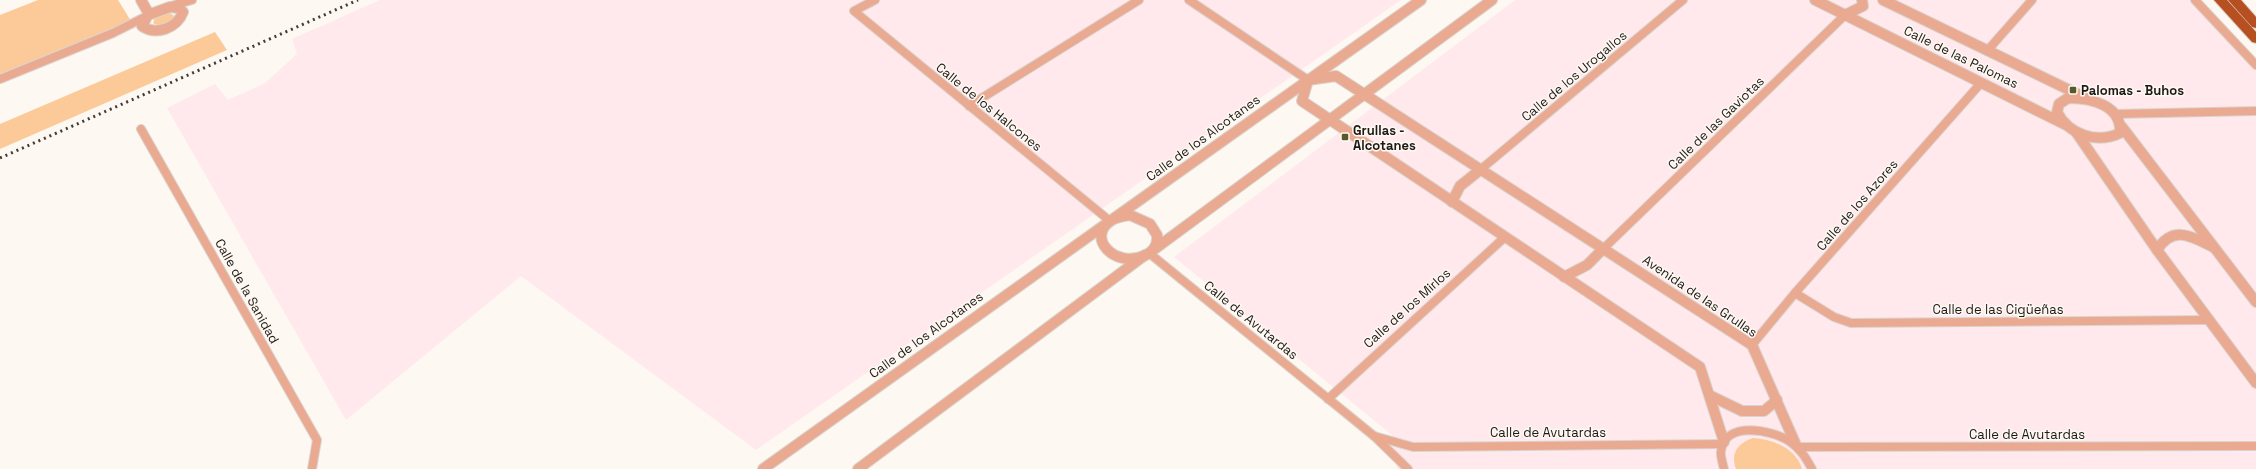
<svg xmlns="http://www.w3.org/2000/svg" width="2256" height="469" viewBox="0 0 2256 469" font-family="'Space Grotesk',sans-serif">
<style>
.industrial{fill:#ffe9ec}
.green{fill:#fcca98}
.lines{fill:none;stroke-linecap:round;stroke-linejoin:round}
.minor-casing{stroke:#dad4cf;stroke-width:10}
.tertiary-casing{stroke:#dad4cf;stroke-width:12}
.motorway-casing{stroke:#dad4cf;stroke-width:2}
.minor{stroke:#e9aa91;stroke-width:8}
.tertiary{stroke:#e9aa91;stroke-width:10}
.motorway{fill:#b75021;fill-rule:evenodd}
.rail{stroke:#413c37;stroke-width:3;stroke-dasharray:2 4;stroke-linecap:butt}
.poi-dot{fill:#575a28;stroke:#fef8f3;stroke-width:1.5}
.labels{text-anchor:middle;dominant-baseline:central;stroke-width:3;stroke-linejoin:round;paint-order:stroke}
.street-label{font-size:13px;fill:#1e1914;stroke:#fef8f3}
.poi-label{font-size:13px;font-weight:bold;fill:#1e1914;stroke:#fef8f3;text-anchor:start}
</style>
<rect width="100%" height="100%" fill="#fef8f3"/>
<g class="industrial">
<path d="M380,0H1401L756,450L521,276L346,420L167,108L215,84L228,100L265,83L297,54L292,39Z"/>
<path d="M1515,0H2199L2256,61V469H1397L1392,435L1174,257Z"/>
</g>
<g class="green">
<path d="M38,0H118L131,21L0,75V15Z"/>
<path d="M169,12L174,16C170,23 161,28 153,23L155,17Z"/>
<path d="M215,32L227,50L0,149V124Z"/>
<path d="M1753,438C1772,439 1796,448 1802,469H1736C1730,453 1738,443 1753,438Z"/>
</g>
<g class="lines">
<defs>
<g id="minor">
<path d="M875,0L854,11L1110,221"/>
<path d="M1189,0L1308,80"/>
<path d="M2195,0L2256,65"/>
<path d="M171,6L192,0"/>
<path d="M1987,51L2032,0"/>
<path d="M0,79L113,33L147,16"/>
<path d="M969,106L1139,0"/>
<path d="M2115,114L2256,111"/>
<path d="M141,129L317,440L312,469"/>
<path d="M1480,170L1683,0"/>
<path d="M1603,249L1845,15"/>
<path d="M1149,253L1374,436L1408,469"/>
<path d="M1795,293L1834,317L1851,323L2208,320"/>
<path d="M1752,345L1795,293L1981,83"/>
<path d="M1328,399L1505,237"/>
<path d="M1374,436L1413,447L1723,444"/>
<path d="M1797,447L2256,446"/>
<path d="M1724,469C1723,464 1720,456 1721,451C1725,420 1772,430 1789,441C1800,448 1806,458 1812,469"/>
</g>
<g id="tertiary">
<path d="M141,0L149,14"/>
<path d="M1815,0L2066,125"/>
<path d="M1883,0L2088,99"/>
<path d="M170,7L179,8L183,12C177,28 156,36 142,26L148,15Z"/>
<path d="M1845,15L1863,6L1862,0"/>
<path d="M1308,80L1336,76L1752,345L1796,445"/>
<path d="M1308,80L1302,101L1700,367L1724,442"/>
<path d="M2068,98C2091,98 2122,105 2120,133C2097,144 2069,135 2057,112L2059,104Z"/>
<path d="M2122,127L2256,302"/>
<path d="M2076,132L2157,250L2256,383"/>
<path d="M1452,202L1460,186L1480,170"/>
<path d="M1130,215L1150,224L1157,235C1158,244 1154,251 1146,255C1114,270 1085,236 1112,220C1117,217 1124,216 1130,215Z"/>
<path d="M1113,219L1421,0"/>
<path d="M2157,250C2173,225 2191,236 2213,247"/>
<path d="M1152,251L1492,0"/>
<path d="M1564,277L1587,265L1603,249"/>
<path d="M1711,396L1742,411H1764L1777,400"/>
<path d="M763,469L1106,224"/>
<path d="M858,469L1145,255"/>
</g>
<g id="motorway">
<path d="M2214,0H2227L2256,32V43L2252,42Z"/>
<path d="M2228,0H2241L2256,17V28L2252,27Z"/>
</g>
</defs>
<use href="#minor" class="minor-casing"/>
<use href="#tertiary" class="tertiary-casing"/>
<use href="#motorway" class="motorway-casing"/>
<use href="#minor" class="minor"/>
<use href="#tertiary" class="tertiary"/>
<use href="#motorway" class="motorway"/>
<path class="rail" d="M0,158L358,0"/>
</g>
<g class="poi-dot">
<rect x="2069" y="86" width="8" height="8" rx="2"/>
<rect x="1341" y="133" width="8" height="8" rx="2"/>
</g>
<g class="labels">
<g class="street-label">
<text transform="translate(1961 57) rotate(26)">Calle de las Palomas</text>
<text transform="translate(1574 76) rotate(-40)">Calle de los Urogallos</text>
<text transform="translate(989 107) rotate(39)">Calle de los Halcones</text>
<text transform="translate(1716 123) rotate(-44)">Calle de las Gaviotas</text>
<text transform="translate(1203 138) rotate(-36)">Calle de los Alcotanes</text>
<text transform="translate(1857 205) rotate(-49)">Calle de los Azores</text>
<text transform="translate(247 291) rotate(61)">Calle de la Sanidad</text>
<text transform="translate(1700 296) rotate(34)">Avenida de las Grullas</text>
<text transform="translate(1407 308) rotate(-42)">Calle de los Mirlos</text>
<text x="1998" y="309">Calle de las Cigüeñas</text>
<text transform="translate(1251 320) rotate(39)">Calle de Avutardas</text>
<text transform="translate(926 335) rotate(-36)">Calle de los Alcotanes</text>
<text x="1548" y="432">Calle de Avutardas</text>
<text x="2027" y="434">Calle de Avutardas</text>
</g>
<g class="poi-label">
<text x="2081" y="90">Palomas - Buhos</text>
<text x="1353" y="130">Grullas -<tspan x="1353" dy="15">Alcotanes</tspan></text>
</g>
</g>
</svg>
